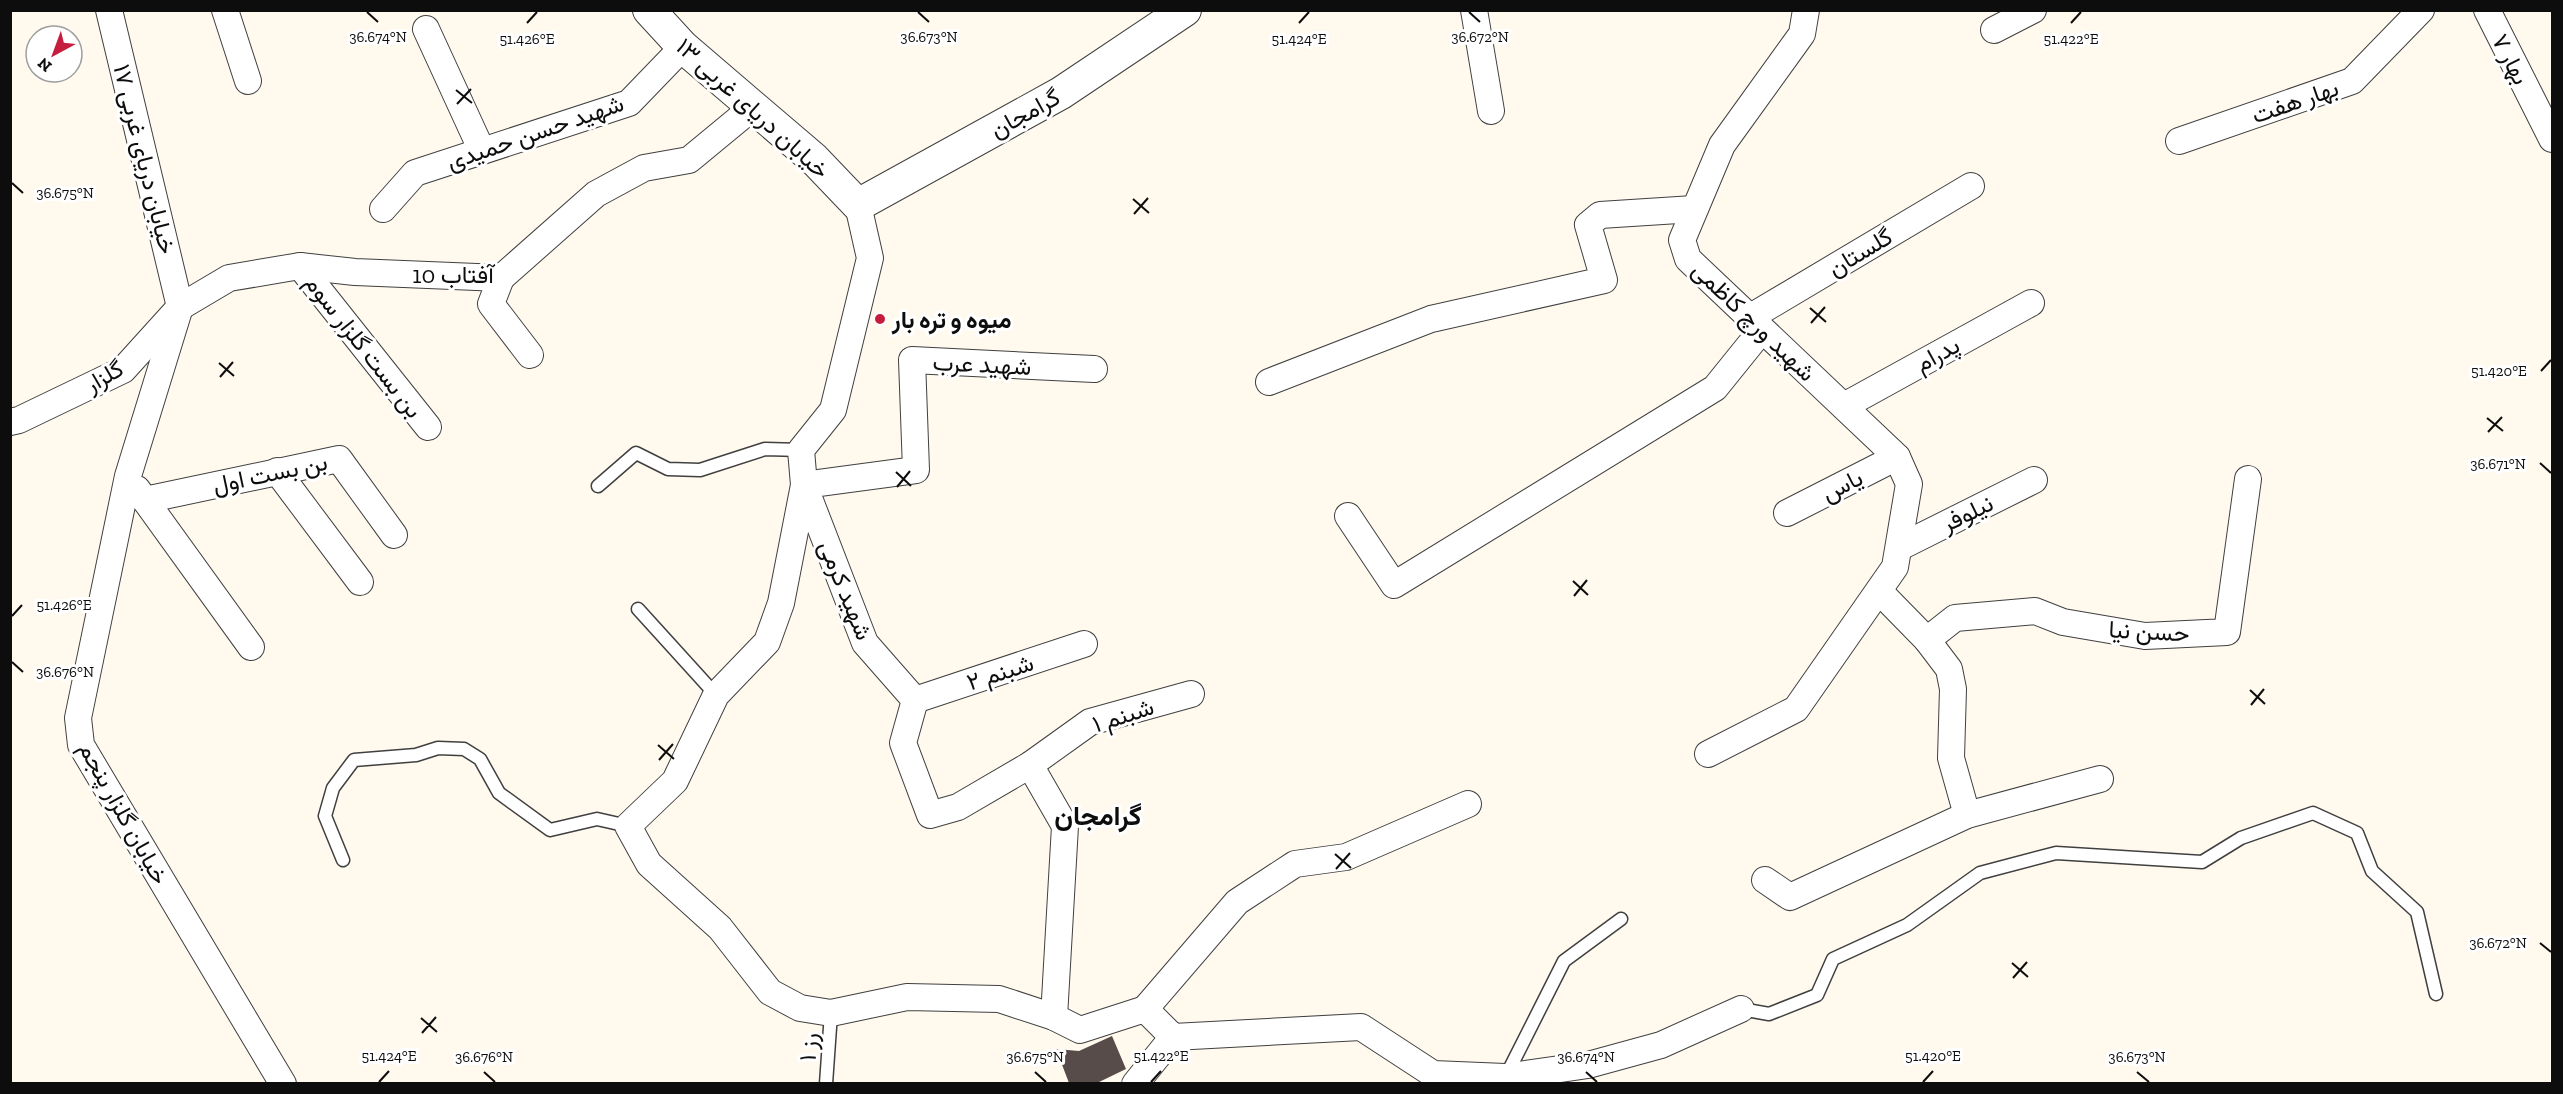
<svg xmlns="http://www.w3.org/2000/svg" width="2563" height="1094" viewBox="0 0 2563 1094" font-family="'Zilla Slab',Vazirmatn,serif">
<style>
.building{fill:#574c49}
.lines{fill:none;stroke-linecap:round;stroke-linejoin:round}
.service-casing{stroke:#404040;stroke-width:15}
.minor-casing{stroke:#404040;stroke-width:28}
.tertiary-casing{stroke:#404040;stroke-width:34}
.service{stroke:#fff;stroke-width:12}
.minor{stroke:#fff;stroke-width:26}
.tertiary{stroke:#fff;stroke-width:32}
.ticks{fill:none;stroke:#0d0d0d;stroke-width:2}
.poi-dot{fill:#c61d3f;stroke:#fff;stroke-width:2}
.labels{text-anchor:middle;dominant-baseline:central;stroke-width:6;stroke-linejoin:round;paint-order:stroke}
.street-label{font-size:24px;fill:#0d0d0d;stroke:#fff}
.poi-label{font-size:24px;font-weight:bold;fill:#0d0d0d;stroke:#fff;text-anchor:start}
.quarter-label{font-size:27px;font-weight:bold;fill:#0d0d0d;stroke:#fff}
.ticks-label{font-size:15px;text-anchor:middle;fill:#0d0d0d;stroke:#fff;stroke-width:6;stroke-linejoin:round;paint-order:stroke}
</style>
<rect width="100%" height="100%" fill="#fff9ee"/>
<path class="building" d="M1112,1036L1126,1069L1097,1083H1069L1056,1049L1079,1051Z"/>
<g class="lines">
<defs>
<g id="service">
<path d="M598,486L636,453L668,469L700,470L765,449L801,450"/>
<path d="M638,609L716,695"/>
<path d="M343,860L325,816L333,788L354,760L416,755L438,748L464,749L480,759L499,793L550,830L597,819L628,826"/>
<path d="M1741,1009L1769,1014L1817,995L1833,959L1907,925L1980,873L2056,853L2202,862L2241,838L2313,813L2357,833L2372,871L2417,912L2436,994"/>
<path d="M1506,1076L1564,961L1621,919"/>
<path d="M826,1084L831,1013"/>
</g>
<g id="minor">
<path d="M109,10L180,307L128,476L78,718L81,745L283,1084"/>
<path d="M225,10L248,81"/>
<path d="M1474,10L1491,111"/>
<path d="M2487,10L2552,139"/>
<path d="M426,29L482,151"/>
<path d="M1994,30L2033,10"/>
<path d="M2179,141L2352,81L2421,10"/>
<path d="M858,205L870,258L833,410L801,450L804,485L781,603L767,642L716,695L675,781L628,826L649,864L720,928L770,992L800,1008L831,1013L907,997L999,999L1054,1017L1080,1030L1145,1009L1173,1037L1361,1027L1433,1074L1505,1077L1588,1065L1661,1045L1741,1009"/>
<path d="M383,209L415,173L629,103L683,47"/>
<path d="M300,266L428,427"/>
<path d="M501,278L491,304L530,355"/>
<path d="M1749,318L1971,186"/>
<path d="M1094,369L912,360L916,470L804,485L865,643L915,700L903,743L930,815L958,807L1030,765L1090,722L1191,694"/>
<path d="M1269,382L1431,319L1604,280L1588,225L1600,215L1694,209"/>
<path d="M1844,406L2031,303"/>
<path d="M10,422L19,420L123,370L180,307L229,278L300,266L355,272L501,278L596,194L644,168L689,160L752,108"/>
<path d="M277,471L360,582"/>
<path d="M137,489L251,647"/>
<path d="M145,500L339,459L394,535"/>
<path d="M1787,513L1897,457"/>
<path d="M1348,516L1394,585L1715,388L1761,331"/>
<path d="M1900,547L2034,480"/>
<path d="M1879,591L1927,640L1949,669L1953,689L1951,758L1967,815"/>
<path d="M1927,640L1955,618L2035,611L2063,622L2145,636L2227,632L2248,479"/>
<path d="M915,700L1084,644"/>
<path d="M1708,754L1796,709L1895,567L1909,484L1897,457L1688,259L1682,240L1722,145L1802,34L1806,10"/>
<path d="M1030,765L1065,826L1054,1017"/>
<path d="M1765,880L1790,897L1967,815L2100,779"/>
<path d="M1145,1009L1237,902L1295,864L1346,857L1468,804"/>
<path d="M1135,1084L1173,1037"/>
</g>
<path id="tertiary" d="M649,10L683,47L814,159L858,205L1061,93L1185,10"/>
</defs>
<use href="#service" class="service-casing"/>
<use href="#minor" class="minor-casing"/>
<use href="#tertiary" class="tertiary-casing"/>
<use href="#service" class="service"/>
<use href="#minor" class="minor"/>
<use href="#tertiary" class="tertiary"/>
</g>
<path class="ticks" d="M367,12L378,22M918,12L929,22M1469,12L1480,22M527,23L537,12M1299,23L1309,12M2071,23L2081,12M456,90L472,103M457,104L471,89M12,183L23,193M1133,199L1149,213M1134,214L1148,198M1810,308L1826,322M1811,323L1825,307M219,363L234,376M2541,371L2551,360M220,377L233,362M2487,418L2503,431M2488,432L2502,417M2540,463L2551,473M896,472L911,486M897,487L910,471M1573,581L1588,595M1574,596L1587,580M12,616L22,605M12,662L23,672M2250,690L2265,704M2251,705L2264,689M658,745L674,759M659,760L673,744M1335,854L1351,868M1336,869L1350,853M2540,943L2551,952M2012,963L2028,977M2013,978L2027,962M421,1018L437,1032M422,1033L436,1017M484,1072L495,1082M1035,1072L1046,1082M1586,1072L1597,1082M2137,1072L2149,1082M379,1082L389,1071M1151,1082L1161,1071M1923,1082L1933,1071"/>
<circle class="poi-dot" cx="880" cy="319" r="6"/>
<g class="labels">
<g class="street-label">
<text transform="translate(2511 59) rotate(63)">بهار ۷</text>
<text transform="translate(2295 101) rotate(-19)">بهار هفت</text>
<text transform="translate(753 108) rotate(42)">خیابان دریای غربی ۱۳</text>
<text transform="translate(1025 113) rotate(-29)">گرامجان</text>
<text transform="translate(535 132) rotate(-19)">شهید حسن حمیدی</text>
<text transform="translate(145 159) rotate(76)">خیابان دریای غربی ۱۷</text>
<text transform="translate(1860 252) rotate(-31)">گلستان</text>
<text x="453" y="274">آفتاب 10</text>
<text transform="translate(1754 321) rotate(44)">شهید ورچ کاظمی</text>
<text transform="translate(364 346) rotate(52)">بن بست گلزار سوم</text>
<text transform="translate(1937 354) rotate(-29)">پدرام</text>
<text transform="translate(982 364) rotate(3)">شهید عرب</text>
<text transform="translate(104 376) rotate(-30)">گلزار</text>
<text transform="translate(270 473) rotate(-12)">بن بست اول</text>
<text transform="translate(1842 485) rotate(-27)">یاس</text>
<text transform="translate(1967 513) rotate(-26)">نیلوفر</text>
<text transform="translate(846 590) rotate(68)">شهید کرمی</text>
<text transform="translate(2149 631) rotate(3)">حسن نیا</text>
<text transform="translate(1000 672) rotate(-18)">شبنم ۲</text>
<text transform="translate(1123 715) rotate(-18)">شبنم ۱</text>
<text transform="translate(124 813) rotate(61)">خیابان گلزار پنجم</text>
<text transform="translate(808 1047) rotate(-86)">رز ۱</text>
</g>
<g class="poi-label">
<text x="892" y="319">میوه و تره بار</text>
</g>
<g class="quarter-label">
<text x="1098" y="816">گرامجان</text>
</g>
</g>
<g class="ticks-label">
<text x="378" y="42">36.674°N</text>
<text x="929" y="42">36.673°N</text>
<text x="1480" y="42">36.672°N</text>
<text x="527" y="44">51.426°E</text>
<text x="1299" y="44">51.424°E</text>
<text x="2071" y="44">51.422°E</text>
<text x="65" y="198">36.675°N</text>
<text x="2499" y="376">51.420°E</text>
<text x="2498" y="469">36.671°N</text>
<text x="64" y="610">51.426°E</text>
<text x="65" y="677">36.676°N</text>
<text x="2498" y="948">36.672°N</text>
<text x="389" y="1061">51.424°E</text>
<text x="1161" y="1061">51.422°E</text>
<text x="1933" y="1061">51.420°E</text>
<text x="484" y="1062">36.676°N</text>
<text x="1035" y="1062">36.675°N</text>
<text x="1586" y="1062">36.674°N</text>
<text x="2137" y="1062">36.673°N</text>
</g>
<rect width="2563" height="1094" fill="none" stroke="#0d0d0d" stroke-width="24"/>
<g transform="translate(54 54) rotate(221)"><circle r="28" fill="#ffffff" stroke="#9e9e9e" stroke-width="1.5"/>
<path d="M0-4.5L10 22L0 15L-10 22Z" fill="#c61d3f"/>
<text y="-9" font-size="16" font-weight="bold" text-anchor="middle" fill="#0d0d0d">N</text>
</g>
</svg>
